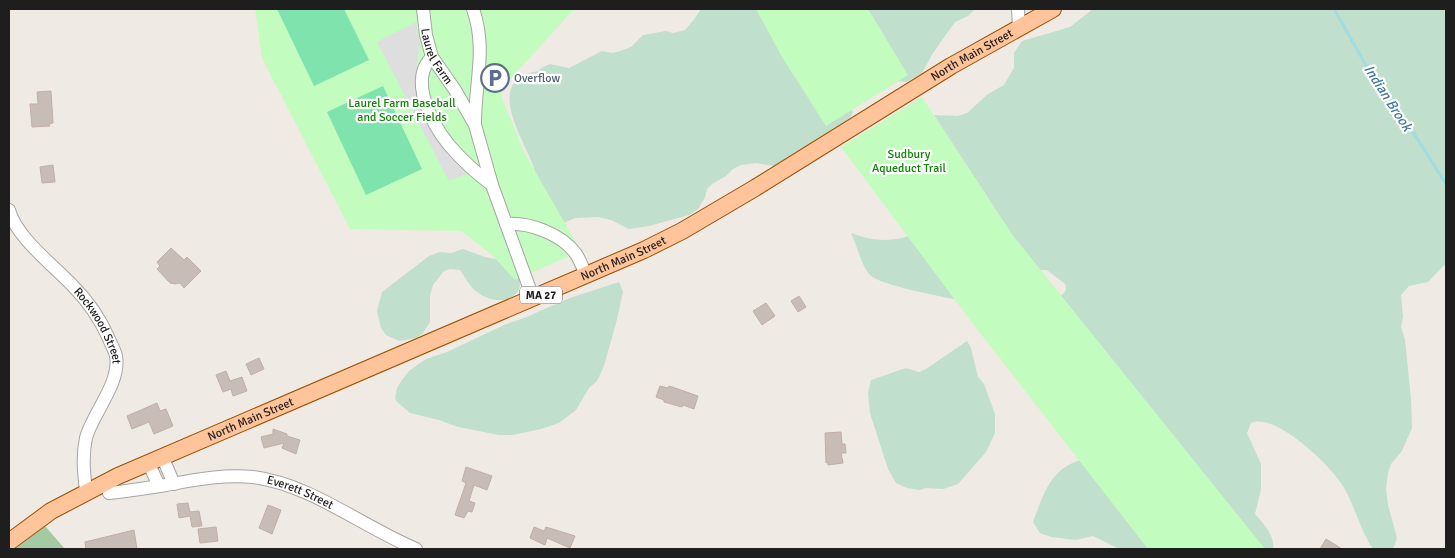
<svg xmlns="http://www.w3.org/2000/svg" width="1455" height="558" viewBox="0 0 1455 558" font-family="Signika,sans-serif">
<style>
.wetland{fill:#c0dfcc}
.cemetery{fill:#a4caa4}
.park{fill:#c3fcbf}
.pitch{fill:#7ee3ad}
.parking{fill:#dedede}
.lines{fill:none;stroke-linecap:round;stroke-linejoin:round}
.stream{stroke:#a2dbe0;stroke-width:3}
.building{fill:#c8bcb7;stroke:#c2aea6}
.minor-casing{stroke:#a5a5a5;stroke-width:14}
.major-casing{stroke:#995000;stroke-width:18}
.minor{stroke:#fff;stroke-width:12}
.major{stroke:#ffc49a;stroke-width:16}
.labels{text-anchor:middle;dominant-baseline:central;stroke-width:4.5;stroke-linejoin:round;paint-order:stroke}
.shield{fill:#fff;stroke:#626262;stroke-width:1}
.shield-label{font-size:11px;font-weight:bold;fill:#1e1e1e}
.street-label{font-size:12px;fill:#1e1e1e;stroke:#fff}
.service-label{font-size:12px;fill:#4e5e75;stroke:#fff;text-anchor:start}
.park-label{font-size:12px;fill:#0e8306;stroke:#fff}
.water-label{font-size:14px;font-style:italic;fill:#3e7a9b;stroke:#fff}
</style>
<rect width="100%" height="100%" fill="#f0eae4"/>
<g class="wetland">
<path d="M701,9H800L848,107L853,112L850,118L775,166L756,163L741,165L733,169L726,176L712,184L707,189L705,197L698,209L689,215L649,226L629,229L611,220L598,217L575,218L559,225C552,213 543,201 537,188C534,181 536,172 533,165C522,136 483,79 539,71L541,68L550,64L569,68L602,51L612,53L620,51L631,47L643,35L666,31L673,33L685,30L693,21Z"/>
<path d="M835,9H975L968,16L955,22L933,53L922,73L906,82L898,81Z"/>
<path d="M1093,9H1446V263L1428,282L1409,286L1401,295L1403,317L1401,327L1405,340L1411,399L1412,428L1402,451L1391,464L1388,473L1386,489L1388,505L1397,538L1394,547L1392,549H1373C1360,530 1355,506 1343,486C1331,466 1276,412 1251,423L1247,433L1261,464V489L1255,514C1264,524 1275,536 1273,549H1222L1054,295H1062C1066,291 1067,289 1065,284L1047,270H1035L934,115L958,116L967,113L988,94L1004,85L1014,68V53L1022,41L1070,27Z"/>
<path d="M851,233C875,242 892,242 916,234L976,303C958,300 880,286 870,275C860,263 858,247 851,233Z"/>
<path d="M463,249C472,252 481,256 489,258C493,259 497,258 501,260C542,284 508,315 477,292C470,287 465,277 460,270L450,269L444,271L433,285L430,296V322L423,333L416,338L399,341L386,335L381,328L377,311L382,292L429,256L440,252L451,253Z"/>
<path d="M619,282L623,292L616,323L604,366L597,381L589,388L576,410L559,423L541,429L513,435H499L458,427L439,420L410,413L397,402L395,398L397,388L402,380L409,371L426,359L447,352L504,325L524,318L570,298Z"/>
<path d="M967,341L971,348L978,377L984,384L995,414V433L986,452L958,484L943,489L926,488L920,490L907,488L896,483L888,469L870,413L868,393L871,380L906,368L919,372L926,369Z"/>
<path d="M1084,459L1178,549H1119L1093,536L1076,540L1051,537L1040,533L1033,522C1044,493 1051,467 1084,459Z"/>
</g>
<path class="cemetery" d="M45,526L65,549H15Z"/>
<g class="park">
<path d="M255,9H574L506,84L501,95L524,152L581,251L515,280L492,255L461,231L350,229L262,58Z"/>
<path d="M756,9H868L908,75L826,126L782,57Z"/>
<path d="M922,97L1011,233L1265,549H1148L970,320L841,147Z"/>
</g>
<g class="pitch">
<path d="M277,9H344L369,60L314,86Z"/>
<path d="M383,86L422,169L366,195L327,112Z"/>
</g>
<path class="parking" d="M416,22L420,45L416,73L417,88L468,173L449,181L377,42Z"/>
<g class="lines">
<path class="stream" d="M1334,9L1372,76L1411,129L1446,184"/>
</g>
<g class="building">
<path d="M51,91L53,123L49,124L50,126L32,127L30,104H38L37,92Z"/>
<path d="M53,165L55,182L42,183L40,167Z"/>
<path d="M171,248L184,260L187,257L201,271L184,288L180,283L175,284L170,283L157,269L160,266L157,262Z"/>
<path d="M799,296L806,307L798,312L791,301Z"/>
<path d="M766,303L775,316L762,325L753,311Z"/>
<path d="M259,358L264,369L251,375L246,364Z"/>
<path d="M226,371L230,381L242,377L247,391L233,396L231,389L223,392L216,375Z"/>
<path d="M660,386L668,388L669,386L675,388L698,396L694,409L683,405L682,407L664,402V400L656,397Z"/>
<path d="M157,403L160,411L166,409L173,426L154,434L149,422L132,429L127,416Z"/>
<path d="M273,429L287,434V436L300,440L296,454L282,448L284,443L264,448L261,437L273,434Z"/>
<path d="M841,432L842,444H845L846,453H841L843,463L828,465V462L826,463L825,433Z"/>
<path d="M466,467L492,476L487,490L474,485L469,501L475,503L472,512L468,511L464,518L455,515L466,483L462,481Z"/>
<path d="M188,503L190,512L199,511L202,526L192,527L190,516L179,518L177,504Z"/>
<path d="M268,505L281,510L272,534L259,528Z"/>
<path d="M216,527L218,541L200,543L198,529Z"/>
<path d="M534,527L544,531L546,527L575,536L570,548L547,538L545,545L530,538Z"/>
<path d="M134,530L137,549H86L85,542Z"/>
<path d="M1326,539L1342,549H1320Z"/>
</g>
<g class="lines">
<defs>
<g id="minor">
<path id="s1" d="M423,9L426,35L432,57L455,90L475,125L492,185L533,298"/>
<path d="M473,9C487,49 475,82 475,123"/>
<path d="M1018,9L1019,28"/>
<path d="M432,57C408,80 432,124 449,145C462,160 476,173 492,185"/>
<path id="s2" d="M9,210C16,237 53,265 72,285C88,301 100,318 109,339C111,344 115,351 116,356C121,383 92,414 86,438C82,456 84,473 86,491"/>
<path d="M506,224C529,222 562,234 576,254C580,260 583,268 586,275"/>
<path d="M162,456L174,484"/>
<path d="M148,462L159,486"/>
<path id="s3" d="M109,493C128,491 147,488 166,485C194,480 224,474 253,477C310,484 363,527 416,549"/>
</g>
<g id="major">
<path id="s4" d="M9,542L51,511L118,476L586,275L644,250L682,231L755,188L951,66L1053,9"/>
</g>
</defs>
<use href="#minor" class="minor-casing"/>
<use href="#major" class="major-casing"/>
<use href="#minor" class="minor"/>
<use href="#major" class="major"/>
</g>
<defs>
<symbol id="parking-ring" viewBox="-11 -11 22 22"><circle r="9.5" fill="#fff" stroke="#5c6f8a" stroke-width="1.5"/><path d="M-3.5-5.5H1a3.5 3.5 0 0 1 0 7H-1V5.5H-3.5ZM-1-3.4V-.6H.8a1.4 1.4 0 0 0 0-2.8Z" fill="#5c6f8a"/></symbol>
</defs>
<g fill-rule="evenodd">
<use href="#parking-ring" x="479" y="62" width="32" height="32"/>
</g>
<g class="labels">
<rect class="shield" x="520" y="286.5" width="42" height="17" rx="4"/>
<g class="shield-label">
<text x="541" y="295">MA 27</text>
</g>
<g class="street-label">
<text stroke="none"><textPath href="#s1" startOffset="50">Laurel Farm</textPath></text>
<text stroke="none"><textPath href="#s4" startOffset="1082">North Main Street</textPath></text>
<text stroke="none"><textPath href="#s4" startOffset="678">North Main Street</textPath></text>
<text stroke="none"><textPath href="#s2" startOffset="148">Rockwood Street</textPath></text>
<text stroke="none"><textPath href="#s4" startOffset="272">North Main Street</textPath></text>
<text stroke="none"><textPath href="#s3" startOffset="195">Everett Street</textPath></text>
</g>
<g class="service-label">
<text x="514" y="78">Overflow</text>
</g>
<g class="park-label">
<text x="402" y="103">Laurel Farm Baseball<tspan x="402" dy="14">and Soccer Fields</tspan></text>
<text x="909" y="154">Sudbury<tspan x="909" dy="14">Aqueduct Trail</tspan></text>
</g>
<g class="water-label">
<text transform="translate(1388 98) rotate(57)">Indian Brook</text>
</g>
</g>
<rect width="1455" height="558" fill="none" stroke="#1e1e1e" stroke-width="20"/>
</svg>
